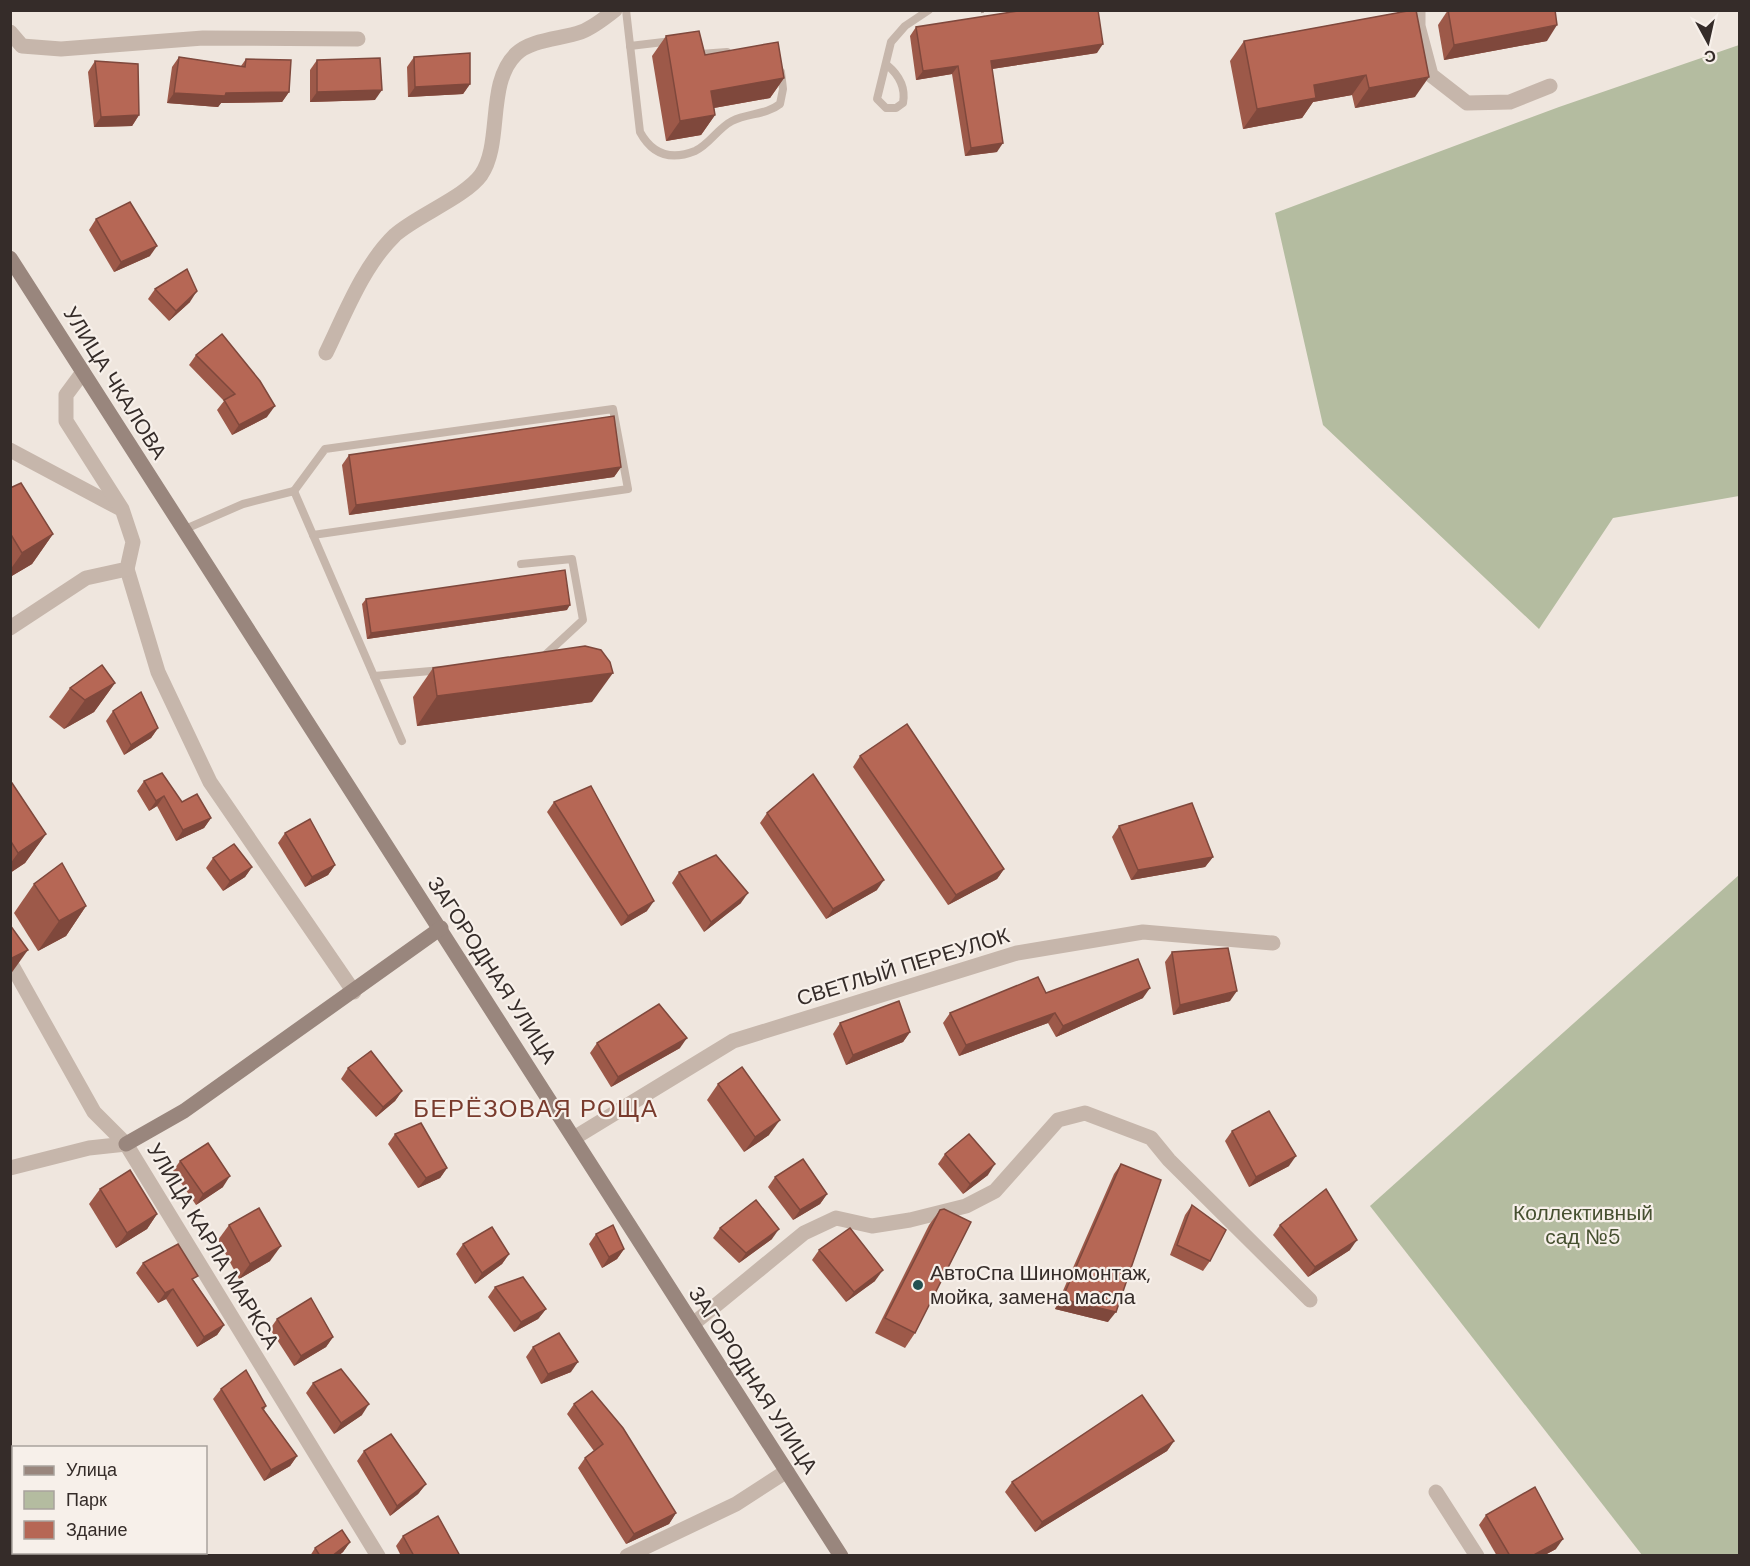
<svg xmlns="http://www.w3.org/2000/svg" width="1750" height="1566" viewBox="0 0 1750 1566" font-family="'DM Sans',sans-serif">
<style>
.green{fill:#b4bca0}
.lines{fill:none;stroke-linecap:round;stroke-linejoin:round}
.path{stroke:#b1a096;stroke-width:3;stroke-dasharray:3 3;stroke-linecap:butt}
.lane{stroke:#c6b6ab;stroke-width:8}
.street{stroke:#c6b6ab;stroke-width:15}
.secondary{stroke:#99867d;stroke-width:15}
.wall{fill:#9d5949}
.shaded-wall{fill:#7f483c}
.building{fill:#b66755;stroke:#7f483c;stroke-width:1.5}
.poi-dot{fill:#245051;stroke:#f7f0ea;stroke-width:2}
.labels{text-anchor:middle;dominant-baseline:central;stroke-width:4.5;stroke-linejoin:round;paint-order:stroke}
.street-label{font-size:21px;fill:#352c29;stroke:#f7f0ea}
.park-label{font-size:21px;fill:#465030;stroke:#f7f0ea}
.poi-label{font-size:21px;fill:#352c29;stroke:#f7f0ea;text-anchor:start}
.quarter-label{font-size:24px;letter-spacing:1.5px;fill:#793b2d;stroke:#f7f0ea}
</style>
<rect width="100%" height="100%" fill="#efe6de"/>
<g class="green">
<path d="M1739,45V496L1613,518L1539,629L1323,425L1275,213L1559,107Z"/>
<path d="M1739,875V1555H1642L1370,1206Z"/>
</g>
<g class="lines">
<path class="path" d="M982,10L984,20"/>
<g class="lane">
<path d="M626,10L640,132C652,154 670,161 695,151C709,145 718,128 732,121C748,113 766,115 780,104L783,89L781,72"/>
<path d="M630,46L672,41"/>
<path d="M697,50L700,54L727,52"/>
<path d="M887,65C899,75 906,87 903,103L896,108H886L877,99L891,42L905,26L929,10"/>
<path d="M294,491L325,449L613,409L628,489L313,535"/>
<path d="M183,530L243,504L294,491L402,741"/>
<path d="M521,564L572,559L583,620L543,657"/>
<path d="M374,676L442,670"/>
</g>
<g class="street">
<path d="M1418,10V26L1431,75L1467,103L1510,102L1550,86"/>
<path d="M10,32L22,46L61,49L203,38L358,39"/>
<path d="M326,353C345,314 363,266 395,235C416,216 465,197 481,175C503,143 486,83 516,54C531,39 562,39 581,32C592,28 605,18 615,10"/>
<path d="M10,450L119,508"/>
<path d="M127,569L158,672L210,782L354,992"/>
<path d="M10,628L86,578L127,569L133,542L122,509L66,421V395L83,372"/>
<path d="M10,962L94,1112L126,1144L378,1556"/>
<path d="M574,1138L733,1041L1017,953L1143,932L1273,943"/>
<path d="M10,1168L89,1148L126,1144"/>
<path d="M693,1324L804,1233L836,1218L872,1226L910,1220L966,1206L995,1191L1058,1120L1085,1113L1151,1138L1169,1160L1310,1300"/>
<path d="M1436,1492L1477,1556"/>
<path d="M627,1556L736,1504L787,1471"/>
</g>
<g class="secondary">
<path d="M10,258L841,1556"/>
<path d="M126,1144L184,1111L441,928"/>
</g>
</g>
<g class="wall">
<path d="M1413,10L1415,97L1355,108L1352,95L1313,102L1302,118L1243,129L1230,61L1244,41Z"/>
<path d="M1448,10L1547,41L1444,60L1438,25Z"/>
<path d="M916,27L1097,53L992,69L997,152L965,156L952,74L916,80L910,36Z"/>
<path d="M666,36L705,55L784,78L770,98L714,108L715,115L701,135L666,141L652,56Z"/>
<path d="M179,57L241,66L246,59L289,92L282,102L221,103L218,107L167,103L172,67Z"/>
<path d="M414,57L470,84L463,94L408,97L407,67Z"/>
<path d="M317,60L375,100L310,102V70Z"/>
<path d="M95,61L139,115L132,126L94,127L88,72Z"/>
<path d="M96,219L150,256L114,272L89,230Z"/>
<path d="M155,289L190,302L169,321L148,299Z"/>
<path d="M196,355L267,417L232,435L217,410L224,401L189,365Z"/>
<path d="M349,455L621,467L614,477L349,515L342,465Z"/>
<path d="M10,488L53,534L32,564L10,577Z"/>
<path d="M366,599L567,610L367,639L362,604Z"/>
<path d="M433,668L592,702L417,726L413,697Z"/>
<path d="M115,683L94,712L64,729L49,717L70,688Z"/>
<path d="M113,711L158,728L151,738L124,755L106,721Z"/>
<path d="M860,756L1004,869L997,879L948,905L853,767Z"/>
<path d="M144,781L182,802L211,818L204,828L176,841L157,806L149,811L137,791Z"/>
<path d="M10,784L46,834L25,863L10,873Z"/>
<path d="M554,802L647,911L621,926L547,812Z"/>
<path d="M767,813L877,890L826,919L760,823Z"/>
<path d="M1119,826L1213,857L1205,867L1131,880L1112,837Z"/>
<path d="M285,833L335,865L328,875L305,887L278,843Z"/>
<path d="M213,858L252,867L245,877L223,891L206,868Z"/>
<path d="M679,872L741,903L704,932L672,883Z"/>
<path d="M34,884L86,906L66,936L38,951L14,913Z"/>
<path d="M1172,952L1230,1001L1173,1015L1165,962Z"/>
<path d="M1046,993L1143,998L1056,1037L1048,1023L959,1056L943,1023L950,1013Z"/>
<path d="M840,1023L910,1032L903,1042L846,1065L833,1034Z"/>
<path d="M597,1043L680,1048L611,1087L590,1053Z"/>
<path d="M348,1068L402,1091L395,1101L376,1117L341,1079Z"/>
<path d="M718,1084L769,1135L744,1152L707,1100Z"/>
<path d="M1232,1131L1289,1166L1249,1187L1225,1141Z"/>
<path d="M395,1134L447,1168L440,1178L418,1188L388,1144Z"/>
<path d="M945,1154L988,1175L963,1194L938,1164Z"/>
<path d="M180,1161L223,1187L196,1205L173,1171Z"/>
<path d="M1121,1164L1108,1322L1055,1309L1114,1174Z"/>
<path d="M775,1177L827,1194L820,1204L793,1220L768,1187Z"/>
<path d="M100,1189L157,1214L147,1229L116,1248L89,1204Z"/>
<path d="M1192,1205L1210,1261L1203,1271L1170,1255L1185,1215Z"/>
<path d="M940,1210L915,1333L905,1348L875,1333L929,1225Z"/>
<path d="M229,1225L270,1261L239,1279L218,1240Z"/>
<path d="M1280,1225L1350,1250L1308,1277L1273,1235Z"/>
<path d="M720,1228L772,1239L739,1263L713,1238Z"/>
<path d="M596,1234L624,1249L617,1259L602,1268L589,1244Z"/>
<path d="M463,1244L509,1254L502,1264L475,1284L456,1254Z"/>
<path d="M819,1250L875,1281L846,1302L812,1260Z"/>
<path d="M143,1263L194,1281L224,1325L217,1335L197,1347L166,1299L158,1303L136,1273Z"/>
<path d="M495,1287L546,1309L538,1319L514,1332L488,1297Z"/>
<path d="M277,1319L333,1337L326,1347L294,1366L270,1329Z"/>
<path d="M533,1347L571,1372L541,1384L526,1357Z"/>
<path d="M313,1383L362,1415L334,1434L306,1393Z"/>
<path d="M221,1389L266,1406L264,1410L297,1456L290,1466L264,1481L213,1399Z"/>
<path d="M574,1404L676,1513L669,1524L626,1544L578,1468L585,1458L594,1451L567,1414Z"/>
<path d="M1174,1441L1167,1451L1035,1532L1005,1492L1012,1482Z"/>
<path d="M364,1451L426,1484L418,1494L390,1516L357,1461Z"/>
<path d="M1486,1515L1556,1549L1543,1556H1497L1479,1525Z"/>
<path d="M403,1536L460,1556H401L396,1546Z"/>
<path d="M350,1542L343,1552L338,1556H310L315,1548Z"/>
</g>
<g class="shaded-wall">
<path d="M1557,25L1547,41L1444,60L1454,45Z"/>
<path d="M1103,44L1097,53L985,70L991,61Z"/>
<path d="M958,66L952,74L916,80L923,71Z"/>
<path d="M1366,75L1352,95L1313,102L1302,118L1243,129L1257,109L1314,85Z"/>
<path d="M1429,77L1415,97L1355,108L1369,88Z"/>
<path d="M784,78L770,98L697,111L711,91Z"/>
<path d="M470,84L463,94L408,97L415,87Z"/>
<path d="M382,90L375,100L310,102L317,92Z"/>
<path d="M289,92L282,102L221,103L218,107L167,103L174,93Z"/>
<path d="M139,115L132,126L94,127L101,117Z"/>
<path d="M715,115L701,135L666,141L680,121Z"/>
<path d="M1003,143L997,152L965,156L971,148Z"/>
<path d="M157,246L150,256L114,272L121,262Z"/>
<path d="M197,291L190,302L169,321L176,311Z"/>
<path d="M275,406L267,417L232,435L239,425Z"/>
<path d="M621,467L614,477L349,515L356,505Z"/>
<path d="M53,534L32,564L10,577V570L22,553Z"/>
<path d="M570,605L567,610L367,639L371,633Z"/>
<path d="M613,673L592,702L417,726L437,696Z"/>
<path d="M115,683L94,712L64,729L85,700Z"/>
<path d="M158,728L151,738L124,755L131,745Z"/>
<path d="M164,796L157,806L149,811L156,801Z"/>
<path d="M211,818L204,828L176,841L183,830Z"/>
<path d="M46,834L25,863L10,873V864L18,853Z"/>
<path d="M1213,857L1205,867L1131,880L1138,870Z"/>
<path d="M335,865L328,875L305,887L312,877Z"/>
<path d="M252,867L245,877L223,891L230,881Z"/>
<path d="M1004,869L997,879L948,905L956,895Z"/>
<path d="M884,880L877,890L826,919L833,909Z"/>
<path d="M748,893L741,903L704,932L711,922Z"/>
<path d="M654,901L647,911L621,926L628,916Z"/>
<path d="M86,906L66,936L38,951L59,921Z"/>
<path d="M28,950L10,975V959Z"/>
<path d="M1150,988L1143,998L1056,1037L1063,1026Z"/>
<path d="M1237,991L1230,1001L1173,1015L1180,1005Z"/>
<path d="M1055,1013L1048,1023L959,1056L966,1045Z"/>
<path d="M910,1032L903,1042L846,1065L853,1055Z"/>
<path d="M687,1038L680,1048L611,1087L618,1077Z"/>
<path d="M402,1091L395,1101L376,1117L383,1107Z"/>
<path d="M780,1120L769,1135L744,1152L755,1137Z"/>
<path d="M1296,1156L1289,1166L1249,1187L1256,1177Z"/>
<path d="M995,1164L988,1175L963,1194L970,1184Z"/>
<path d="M447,1168L440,1178L418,1188L426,1178Z"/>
<path d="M230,1176L223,1187L196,1205L203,1194Z"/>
<path d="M827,1194L820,1204L793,1220L800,1210Z"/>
<path d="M157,1214L147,1229L116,1248L127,1233Z"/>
<path d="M779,1229L772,1239L739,1263L746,1253Z"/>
<path d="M1357,1240L1350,1250L1308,1277L1315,1267Z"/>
<path d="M281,1246L270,1261L239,1279L250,1264Z"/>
<path d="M624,1249L617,1259L602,1268L609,1257Z"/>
<path d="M509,1254L502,1264L475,1284L482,1273Z"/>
<path d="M883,1270L875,1281L846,1302L854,1292Z"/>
<path d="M173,1289L166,1299L158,1303L165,1293Z"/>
<path d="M1062,1299L1116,1312L1108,1322L1055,1309Z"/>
<path d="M546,1309L538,1319L514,1332L521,1322Z"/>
<path d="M224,1325L217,1335L197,1347L204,1337Z"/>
<path d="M333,1337L326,1347L294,1366L301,1356Z"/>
<path d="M578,1362L571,1372L541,1384L548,1374Z"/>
<path d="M369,1404L362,1415L334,1434L341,1423Z"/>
<path d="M1174,1441L1167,1451L1035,1532L1042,1522Z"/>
<path d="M297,1456L290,1466L264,1481L271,1470Z"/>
<path d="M426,1484L418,1494L390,1516L397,1506Z"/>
<path d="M676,1513L669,1524L626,1544L634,1534Z"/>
<path d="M1563,1539L1556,1549L1543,1556H1532Z"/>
<path d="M14,1542V1548L10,1550V1544Z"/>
<path d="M350,1542L343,1552L338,1556H332Z"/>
</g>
<g class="building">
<path d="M1025,10H1098L1103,44L991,61L1003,143L971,148L958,66L923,71L916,27Z"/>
<path d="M1413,10H1416L1429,77L1369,88L1366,75L1314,85L1316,98L1257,109L1244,41Z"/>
<path d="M1448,10H1555L1557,25L1454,45Z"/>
<path d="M699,31L705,55L778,42L784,78L711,91L715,115L680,121L666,36Z"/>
<path d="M470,53V84L415,87L414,57Z"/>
<path d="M179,57L245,67L246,59L291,60L289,92L226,93L225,96L174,93Z"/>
<path d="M380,58L382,90L317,92V60Z"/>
<path d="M95,61L138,64L139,115L101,117Z"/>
<path d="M130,202L157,246L121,262L96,219Z"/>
<path d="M187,269L197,291L176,311L155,289Z"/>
<path d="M222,334L260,381L275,406L239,425L224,400L235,394L196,355Z"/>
<path d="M614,416L621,467L356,505L349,455Z"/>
<path d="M21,483L53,534L22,553L10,533V488Z"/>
<path d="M565,570L570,605L371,633L366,599Z"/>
<path d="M585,646L601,650L610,662L613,673L437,696L433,668Z"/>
<path d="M102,665L115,683L85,700L70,688Z"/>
<path d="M141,692L158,728L131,745L113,711Z"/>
<path d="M907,724L1004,869L956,895L860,756Z"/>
<path d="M162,773L182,802L197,794L211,818L183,830L164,796L156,801L144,781Z"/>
<path d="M813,774L884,880L833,909L767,813Z"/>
<path d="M12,783L46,834L18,853L10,840V784Z"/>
<path d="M591,786L654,901L628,916L554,802Z"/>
<path d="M1192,803L1213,857L1138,870L1119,826Z"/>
<path d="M310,819L335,865L312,877L285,833Z"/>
<path d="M234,844L252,867L230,881L213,858Z"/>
<path d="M716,855L748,893L711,922L679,872Z"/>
<path d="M62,863L86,906L59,921L34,884Z"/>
<path d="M10,925L28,950L10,959Z"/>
<path d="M1228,948L1237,991L1180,1005L1172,952Z"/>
<path d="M1138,959L1150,988L1063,1026L1055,1013L966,1045L950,1013L1038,977L1046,993Z"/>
<path d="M899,1001L910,1032L853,1055L840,1023Z"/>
<path d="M659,1004L687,1038L618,1077L597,1043Z"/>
<path d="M371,1051L402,1091L383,1107L348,1068Z"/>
<path d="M742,1067L780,1120L755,1137L718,1084Z"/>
<path d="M1269,1111L1296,1156L1256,1177L1232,1131Z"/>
<path d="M421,1123L447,1168L426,1178L395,1134Z"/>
<path d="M969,1134L995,1164L970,1184L945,1154Z"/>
<path d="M208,1143L230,1176L203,1194L180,1161Z"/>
<path d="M803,1159L827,1194L800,1210L775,1177Z"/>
<path d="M1121,1164L1161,1180L1116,1312L1062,1299Z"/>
<path d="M130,1170L157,1214L127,1233L100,1189Z"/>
<path d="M1326,1189L1357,1240L1315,1267L1280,1225Z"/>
<path d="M756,1200L779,1229L746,1253L720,1228Z"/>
<path d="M1192,1205L1226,1230L1210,1261L1177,1245Z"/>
<path d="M259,1208L281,1246L250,1264L229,1225Z"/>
<path d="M944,1209L971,1222L915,1333L885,1318L940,1210Z"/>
<path d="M613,1225L624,1249L609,1257L596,1234Z"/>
<path d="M492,1227L509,1254L482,1273L463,1244Z"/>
<path d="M850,1228L883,1270L854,1292L819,1250Z"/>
<path d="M178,1244L198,1276L192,1279L224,1325L204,1337L173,1289L165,1293L143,1263Z"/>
<path d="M523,1277L546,1309L521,1322L495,1287Z"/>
<path d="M311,1298L333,1337L301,1356L277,1319Z"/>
<path d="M559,1333L578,1362L548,1374L533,1347Z"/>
<path d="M341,1369L369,1404L341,1423L313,1383Z"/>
<path d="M246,1370L266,1406L262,1408L297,1456L271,1470L221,1389Z"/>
<path d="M592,1391L623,1428L676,1513L634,1534L585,1458L603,1444L574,1404Z"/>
<path d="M1142,1395L1174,1441L1042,1522L1012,1482Z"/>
<path d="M391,1434L426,1484L397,1506L364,1451Z"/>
<path d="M1535,1487L1563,1539L1532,1556H1510L1486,1515Z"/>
<path d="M10,1516L14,1520V1542L10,1544Z"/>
<path d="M438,1516L460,1556H414L403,1536Z"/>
<path d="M342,1530L350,1542L332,1556H320L315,1548Z"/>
</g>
<circle class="poi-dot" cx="918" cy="1285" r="6"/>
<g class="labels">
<g class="street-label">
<text transform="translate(115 383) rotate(58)">УЛИЦА ЧКАЛОВА</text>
<text transform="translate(903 967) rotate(-17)">СВЕТЛЫЙ ПЕРЕУЛОК</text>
<text transform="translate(492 970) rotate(57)">ЗАГОРОДНАЯ УЛИЦА</text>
<text transform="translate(213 1246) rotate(59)">УЛИЦА КАРЛА МАРКСА</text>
<text transform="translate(753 1380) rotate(57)">ЗАГОРОДНАЯ УЛИЦА</text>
</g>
<g class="park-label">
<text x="1583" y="1213">Коллективный<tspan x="1583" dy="24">сад №5</tspan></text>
</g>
<g class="poi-label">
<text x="930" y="1273">АвтоСпа Шиномонтаж,<tspan x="930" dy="24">мойка, замена масла</tspan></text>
</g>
<g class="quarter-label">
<text x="536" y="1108">БЕРЁЗОВАЯ РОЩА</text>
</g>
</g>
<rect width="1750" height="1566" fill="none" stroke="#352c29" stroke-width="24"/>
<rect x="12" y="1446" width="195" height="108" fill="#f7f0ea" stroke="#a9a29d" stroke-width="1.5"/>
<rect x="24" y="1466" width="30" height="9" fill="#99867d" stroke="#a9a29d" stroke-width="1.5"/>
<text x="66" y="1476" font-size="18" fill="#352c29">Улица</text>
<rect x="24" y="1491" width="30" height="18" fill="#b4bca0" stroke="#a9a29d" stroke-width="1.5"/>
<text x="66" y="1506" font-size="18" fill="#352c29">Парк</text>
<rect x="24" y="1521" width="30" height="18" fill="#b66755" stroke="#a9a29d" stroke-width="1.5"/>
<text x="66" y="1536" font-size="18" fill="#352c29">Здание</text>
<g transform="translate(1708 42) rotate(172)" stroke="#f7f0ea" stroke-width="4.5" paint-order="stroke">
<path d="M0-4.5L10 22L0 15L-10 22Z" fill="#352c29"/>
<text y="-9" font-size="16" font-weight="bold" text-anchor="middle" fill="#352c29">С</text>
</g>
</svg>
